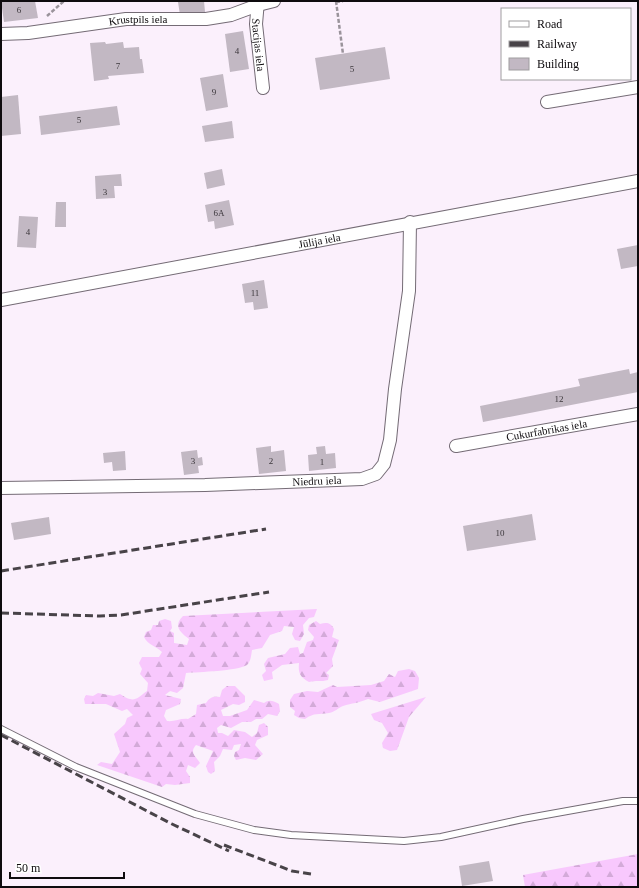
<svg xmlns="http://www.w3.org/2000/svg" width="639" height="888" viewBox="0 0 639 888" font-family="Georgia,serif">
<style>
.forest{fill:url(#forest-firs)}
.building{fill:#c2b8c3}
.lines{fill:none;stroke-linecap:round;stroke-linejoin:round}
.service-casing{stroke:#746b75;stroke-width:8}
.minor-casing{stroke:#746b75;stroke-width:14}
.path{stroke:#9a939b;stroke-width:2.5;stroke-dasharray:4 2;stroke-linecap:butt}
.service{stroke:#fff;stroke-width:6}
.minor{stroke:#fff;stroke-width:12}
.rail{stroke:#484348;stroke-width:3;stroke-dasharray:8 4;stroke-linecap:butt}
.labels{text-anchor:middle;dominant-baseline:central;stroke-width:3.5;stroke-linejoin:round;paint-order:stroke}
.number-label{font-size:9px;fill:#3b363b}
.street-label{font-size:11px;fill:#0e0b0e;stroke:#fff}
</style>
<defs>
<pattern id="forest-firs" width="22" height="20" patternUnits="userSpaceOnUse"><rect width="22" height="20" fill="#f8c8fd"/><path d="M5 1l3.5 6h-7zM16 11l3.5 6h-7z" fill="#d3aad8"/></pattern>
</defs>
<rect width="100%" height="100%" fill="#fbf0fc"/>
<g class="forest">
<path d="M317,609L314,617L309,618L303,625L304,634L300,641L295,640L292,634L294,627L284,626L282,631L270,635L262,648L252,650C251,656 251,661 247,665C237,671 199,672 186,673L183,688L177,693L170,691L165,695L181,699L180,704L166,710L164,716L167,721C174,722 181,718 188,719L196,714L197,705L206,703C210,697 213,696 220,697L222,690L227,686H235L245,696V702L239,705L233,704L221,710L223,716H230L247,710L254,700L264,703C269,699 274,701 279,704L280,711L277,716L268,714L262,719H256L251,722H242L231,728L221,725L217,728L218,733H222L228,736L234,730L245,732L252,737L257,733L259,725L264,723L268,727V735L257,740L255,745L263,754L256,760L245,758L236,760L234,756L235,752L239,750L241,744L234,745L232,750L223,749L220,756L214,762L215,771L211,774L208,772L206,766L213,751L196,745C189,753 196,756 200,763L195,768L188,765L186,771L190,777V783L175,785L166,784L162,787L97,765L101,762L112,764L120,752L114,734L125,724L127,718L133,715L127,709L122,711L106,704H85L84,699L86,695L93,696L98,693L114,696L120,694C134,703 135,700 147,691L148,683L140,674L142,669L139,663L142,657H159L162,652C156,646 148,645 144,637L146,632L151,630L153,625H158L159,621L165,619L171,621L172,628L170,631L174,633V643L187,645L189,639C180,632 173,626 183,616Z"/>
<path d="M316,621L320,624C327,622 331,623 334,629L332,637L339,640L332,659L333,666L326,673L329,675L328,680C321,682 316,680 309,682C300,677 298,673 299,663L282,665L272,672L273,679L264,681L262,675L266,671L264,664L268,658L285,654L290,648L298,647L300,654L303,653L307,642L313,640L314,637L308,630L309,625Z"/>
<path d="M409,669L415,671L419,678L418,689L380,702L368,699C359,703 352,703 343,706C338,708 335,712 329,713C318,715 315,712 305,719L299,718L294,715L295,711L290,707V700L294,694L307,691L318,692L333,685L337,687L371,685L384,681L389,674L395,677L398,671Z"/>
<path d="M426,697L409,717L397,750L390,751L383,748L382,743L388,733L382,723L374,720L371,714Z"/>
<path d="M638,854V887H525L523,875Z"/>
</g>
<g class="building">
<path d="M1,1H35L38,18L4,22Z"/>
<path d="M181,1H204L205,12L180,15L178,2Z"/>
<path d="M243,31L249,69L230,72L225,34Z"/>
<path d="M105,42L106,44L123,42L124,48L139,47L140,59H142L144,73L108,76L109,79L94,81L90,43Z"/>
<path d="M385,47L390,79L320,90L315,58Z"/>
<path d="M223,74L228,107L206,111L200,78Z"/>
<path d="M18,95L21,134L1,136V97Z"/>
<path d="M117,106L120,125L41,135L39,116Z"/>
<path d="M232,121L234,138L205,142L202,126Z"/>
<path d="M222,169L225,185L207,189L204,173Z"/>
<path d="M121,174L122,186H114L115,198L96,199L95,176Z"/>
<path d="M229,200L234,225L215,229L214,221L208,222L205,205Z"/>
<path d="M56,202H66V227H55Z"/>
<path d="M19,216L38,217L36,248L17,247Z"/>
<path d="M638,245V266L621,269L617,249Z"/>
<path d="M264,280L268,308L254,310L253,302L245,303L242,284Z"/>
<path d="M629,369L630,374L638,372V392L483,422L480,406L580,386L578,379Z"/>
<path d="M271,446V452L284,450L286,471L259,474L256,448Z"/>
<path d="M325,446L326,454L335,453L336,468L309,471L308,455L317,454L316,447Z"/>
<path d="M197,450L198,458L202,457L203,465L198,466L199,473L184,475L181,452Z"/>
<path d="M125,451L126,470L113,471L112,462L104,463L103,453Z"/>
<path d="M532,514L536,540L467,551L463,526Z"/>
<path d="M49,517L51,534L14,540L11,523Z"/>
<path d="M489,861L493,881L462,886L459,866Z"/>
</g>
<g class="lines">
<defs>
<path id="service" d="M1,729L76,767L195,814L254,830L291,835L404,841L441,837L523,819L623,801H638"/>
<g id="minor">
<path id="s1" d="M258,1L256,24L263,88"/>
<path id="s2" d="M1,34L28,33L126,19H206L231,15L258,5L274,1"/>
<path d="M547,102L638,87"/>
<path id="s3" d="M1,300L638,181"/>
<path id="s4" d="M456,446L638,414"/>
<path id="s5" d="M1,488L205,485L362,479L376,474L384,464L390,440L395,389L409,291L410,222"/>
</g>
</defs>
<use href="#service" class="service-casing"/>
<use href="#minor" class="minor-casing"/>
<g class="path">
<path d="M336,1L343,54"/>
<path d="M336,2L343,1"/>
<path d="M47,16L64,1"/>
</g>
<use href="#service" class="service"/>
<use href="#minor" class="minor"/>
<g class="rail">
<path d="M1,571L266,529"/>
<path d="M1,613L100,616L121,615L269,592"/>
<path d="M1,735L172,824L229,851"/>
<path d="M224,845L292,871L311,874"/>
</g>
</g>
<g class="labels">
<g class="number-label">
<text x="19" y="10">6</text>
<text x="237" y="51">4</text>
<text x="118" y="66">7</text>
<text x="352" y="69">5</text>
<text x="214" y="92">9</text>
<text x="79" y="120">5</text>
<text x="105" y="192">3</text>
<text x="219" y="213">6A</text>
<text x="28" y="232">4</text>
<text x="255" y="293">11</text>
<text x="559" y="399">12</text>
<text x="193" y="461">3</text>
<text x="271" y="461">2</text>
<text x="322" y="462">1</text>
<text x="500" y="533">10</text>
</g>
<g class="street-label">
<text stroke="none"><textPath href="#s2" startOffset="138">Krustpils iela</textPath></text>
<text stroke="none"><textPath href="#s1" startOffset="44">Stacijas iela</textPath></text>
<text stroke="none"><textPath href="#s3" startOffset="324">Jūlija iela</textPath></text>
<text stroke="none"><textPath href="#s4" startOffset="92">Cukurfabrikas iela</textPath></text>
<text stroke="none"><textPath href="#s5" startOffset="316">Niedru iela</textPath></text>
</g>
</g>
<rect width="639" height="888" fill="none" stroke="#0e0b0e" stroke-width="4"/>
<rect x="501" y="8" width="130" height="72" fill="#ffffff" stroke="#9f9d9f"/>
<rect x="509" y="21" width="20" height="6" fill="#ffffff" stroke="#9f9d9f"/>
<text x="537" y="28" font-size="12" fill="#0e0b0e">Road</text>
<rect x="509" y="41" width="20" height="6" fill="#484348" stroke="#9f9d9f"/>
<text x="537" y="48" font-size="12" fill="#0e0b0e">Railway</text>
<rect x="509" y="58" width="20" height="12" fill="#c2b8c3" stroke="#9f9d9f"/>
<text x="537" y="68" font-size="12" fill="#0e0b0e">Building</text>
<path d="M10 872v6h114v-6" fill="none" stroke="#0e0b0e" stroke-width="2"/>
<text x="16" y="872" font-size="12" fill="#0e0b0e" stroke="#ffffff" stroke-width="3" paint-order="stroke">50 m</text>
</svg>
